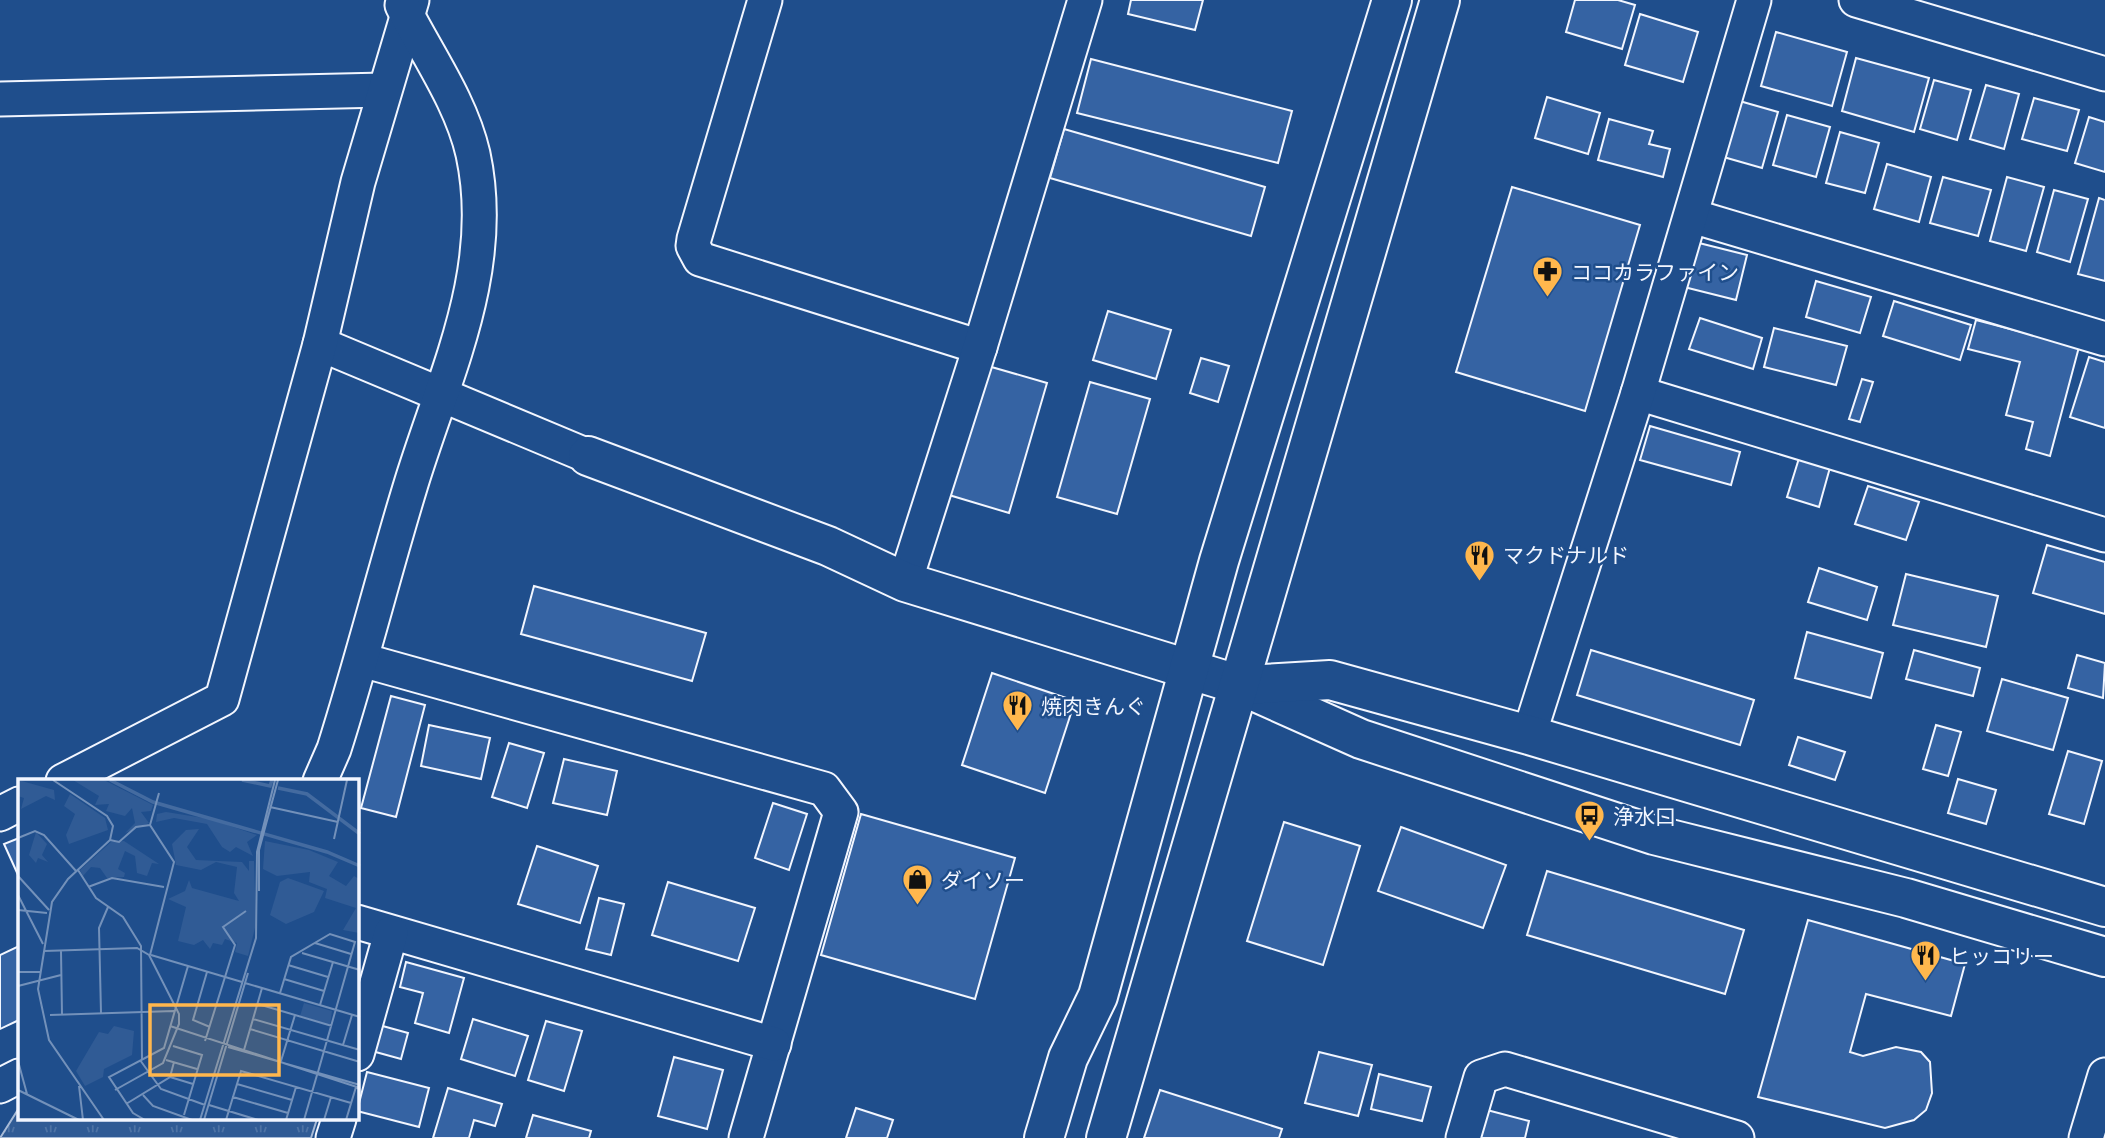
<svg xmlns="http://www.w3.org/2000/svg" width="2105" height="1138" viewBox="0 0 2105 1138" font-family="Raleway,'Noto Sans JP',sans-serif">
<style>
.park{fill:url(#park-tufts);stroke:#a8bbd7;stroke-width:2}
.building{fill:#3563a3;stroke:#f2f6ff;stroke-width:2}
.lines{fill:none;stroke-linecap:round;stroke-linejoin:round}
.minor-casing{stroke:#f2f6ff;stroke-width:37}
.tertiary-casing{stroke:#f2f6ff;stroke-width:42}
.minor{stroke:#1f4e8c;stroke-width:33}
.tertiary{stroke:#1f4e8c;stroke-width:38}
.labels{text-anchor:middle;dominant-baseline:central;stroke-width:5;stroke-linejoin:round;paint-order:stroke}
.poi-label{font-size:21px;fill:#f2f6ff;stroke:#1f4e8c;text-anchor:start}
.inset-river{fill:none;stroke:#446ba0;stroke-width:3.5}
.inset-road{fill:none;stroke:#7391ba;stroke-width:2}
.view{fill:#ffb74d;fill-opacity:0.15;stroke:#ffb74d;stroke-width:3.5}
.inset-edge{fill:none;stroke:#f2f6ff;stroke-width:3.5}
</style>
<defs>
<pattern id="park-tufts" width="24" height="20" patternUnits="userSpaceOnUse" patternTransform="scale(1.75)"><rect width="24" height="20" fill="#305b95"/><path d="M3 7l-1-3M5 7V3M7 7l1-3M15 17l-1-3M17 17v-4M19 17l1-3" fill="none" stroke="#4e73a5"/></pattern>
</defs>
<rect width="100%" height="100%" fill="#1f4e8c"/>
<path class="park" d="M19,1108V1119H317L311,1138H0Z"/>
<g class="building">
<path d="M1131,0H1203L1195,30L1128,14Z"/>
<path d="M1575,0H1618L1635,5L1622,49L1566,32Z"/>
<path d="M1640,14L1698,32L1683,82L1625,65Z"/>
<path d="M1776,32L1847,52L1832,106L1761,86Z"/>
<path d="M1856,58L1929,78L1914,132L1842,111Z"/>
<path d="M1091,59L1292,111L1278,163L1077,113Z"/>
<path d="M1934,80L1971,90L1957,140L1920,129Z"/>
<path d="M1986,85L2019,94L2004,149L1970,139Z"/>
<path d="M1547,97L1600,113L1588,154L1535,138Z"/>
<path d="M2034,98L2079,110L2067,151L2022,139Z"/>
<path d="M1736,100L1778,112L1762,168L1720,156Z"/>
<path d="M1787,115L1830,127L1816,177L1773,165Z"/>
<path d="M2089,117L2105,122V172L2075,163Z"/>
<path d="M1609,119L1653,131L1649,144L1670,149L1663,177L1598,160Z"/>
<path d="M1064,129L1265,187L1251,236L1050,178Z"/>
<path d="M1840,132L1879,143L1865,193L1826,183Z"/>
<path d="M1887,164L1931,177L1919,222L1874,209Z"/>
<path d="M1943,177L1991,190L1978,236L1930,223Z"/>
<path d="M2007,177L2044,187L2026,251L1990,241Z"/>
<path d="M1512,187L1640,225L1585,411L1456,372Z"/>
<path d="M2054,190L2088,199L2070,262L2037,252Z"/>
<path d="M2099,198L2105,200V281L2078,274Z"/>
<path d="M1695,242L1747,255L1736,300L1684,287Z"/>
<path d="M1816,281L1871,297L1860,333L1806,317Z"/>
<path d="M1894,301L1971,325L1960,360L1883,336Z"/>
<path d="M1108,311L1171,330L1156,379L1093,360Z"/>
<path d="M1700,318L1762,338L1753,369L1689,349Z"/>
<path d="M1976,320L2079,347L2050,456L2026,449L2033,422L2006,415L2020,362L1968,349Z"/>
<path d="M1774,328L1847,346L1836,385L1764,367Z"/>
<path d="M2089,357L2105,362V428L2070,417Z"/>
<path d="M1201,358L1229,366L1218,402L1190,393Z"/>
<path d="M988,366L1047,383L1009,513L949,495Z"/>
<path d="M1862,379L1873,382L1860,422L1849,419Z"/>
<path d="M1090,382L1150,399L1117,514L1057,497Z"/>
<path d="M1650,426L1740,452L1731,485L1640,460Z"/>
<path d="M1800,455L1831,464L1819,507L1787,497Z"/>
<path d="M1868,486L1919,502L1906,540L1855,524Z"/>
<path d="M2047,545L2105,562V614L2033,593Z"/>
<path d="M1819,568L1877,587L1867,620L1808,602Z"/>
<path d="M1906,574L1998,596L1986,647L1893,625Z"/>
<path d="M534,586L706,633L692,681L521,634Z"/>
<path d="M1807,632L1883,653L1871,698L1795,678Z"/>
<path d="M1591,650L1754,700L1740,745L1577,695Z"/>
<path d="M1914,650L1980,668L1973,696L1906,679Z"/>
<path d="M2077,655L2105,663L2103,698L2068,688Z"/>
<path d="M992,673L1075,701L1045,793L962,765Z"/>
<path d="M2002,679L2068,698L2053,750L1987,731Z"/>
<path d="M391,696L425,705L396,817L361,808Z"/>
<path d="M429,725L490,738L481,779L421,766Z"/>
<path d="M1936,725L1961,732L1948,776L1923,769Z"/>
<path d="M1798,737L1845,752L1835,780L1789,765Z"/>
<path d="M509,743L544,753L527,808L492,797Z"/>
<path d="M2068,751L2102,761L2084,824L2049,814Z"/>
<path d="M564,759L617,771L607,815L553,803Z"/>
<path d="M1958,779L1996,790L1986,824L1948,813Z"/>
<path d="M773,803L807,814L789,870L755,858Z"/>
<path d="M861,814L1015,858L975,999L821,955Z"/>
<path d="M1284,822L1360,846L1323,965L1247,941Z"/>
<path d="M1401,827L1506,865L1483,928L1378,891Z"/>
<path d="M19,838V877L4,844Z"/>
<path d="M537,846L598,866L580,923L518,904Z"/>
<path d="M1547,871L1744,930L1725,994L1527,935Z"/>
<path d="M668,882L755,908L738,961L652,935Z"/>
<path d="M599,898L624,904L611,955L586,949Z"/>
<path d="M1808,920L1965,964L1951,1016L1866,994L1850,1052L1863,1056L1896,1047L1921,1052L1930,1062L1932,1093L1926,1110L1914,1120L1885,1128L1758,1097Z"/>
<path d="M19,946V1020L0,1029V955Z"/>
<path d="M406,962L464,978L449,1033L415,1023L423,993L400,987Z"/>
<path d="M473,1019L528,1036L515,1076L461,1059Z"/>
<path d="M546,1021L582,1031L564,1091L528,1080Z"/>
<path d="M379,1025L408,1033L401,1059L372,1051Z"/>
<path d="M1319,1052L1372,1065L1358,1116L1305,1103Z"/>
<path d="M674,1057L723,1070L707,1129L658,1116Z"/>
<path d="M367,1072L429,1088L419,1127L357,1111Z"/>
<path d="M1379,1074L1431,1087L1422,1121L1371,1109Z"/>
<path d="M448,1088L502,1104L495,1126L474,1120L469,1138H433Z"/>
<path d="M1160,1090L1282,1129L1279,1138H1144Z"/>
<path d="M856,1108L893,1120L887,1138H846Z"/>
<path d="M1487,1110L1529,1121L1525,1138H1479Z"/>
<path d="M533,1115L591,1131L589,1138H526Z"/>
</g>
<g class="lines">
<defs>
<g id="minor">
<path d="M765,0L694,239L693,246L700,259L980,347"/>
<path d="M1856,0L2105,74"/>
<path d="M0,99L384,90"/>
<path d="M1692,216L2105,339"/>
<path d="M320,344L588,456"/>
<path d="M1638,393L2105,535"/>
<path d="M905,582L980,347L1085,0"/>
<path d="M362,660L824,789L841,812L746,1138"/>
<path d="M1529,735L1638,393L1754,0"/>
<path d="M63,781L222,699L320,344L358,182L412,0"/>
<path d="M320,781L334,749C362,661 384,572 411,484C444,376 498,270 473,154C461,101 426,53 402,5"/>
<path d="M0,814L19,804"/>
<path d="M357,922L774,1044"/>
<path d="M357,1054L391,933"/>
<path d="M0,1086L19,1076"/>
<path d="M333,1138L339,1119"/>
<path d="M1463,1138L1481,1077L1505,1069L1737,1138"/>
<path d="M2086,1138L2105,1075"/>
</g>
<g id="tertiary">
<path d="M588,456L828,546L905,582L1240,685L1361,739L1654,835L1906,898L2105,957"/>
<path d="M1246,685L1330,680L1529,735L2105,907"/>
<path d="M1044,1138L1068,1058L1098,996L1219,561L1392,0"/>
<path d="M1106,1138L1440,0"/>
</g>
</defs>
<use href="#minor" class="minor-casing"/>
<use href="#tertiary" class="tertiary-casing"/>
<use href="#minor" class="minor"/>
<use href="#tertiary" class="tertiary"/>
</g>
<defs>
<symbol id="pharmacy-pin" viewBox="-11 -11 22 30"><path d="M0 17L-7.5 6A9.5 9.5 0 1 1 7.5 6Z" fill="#ffb74d" stroke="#1f4e8c"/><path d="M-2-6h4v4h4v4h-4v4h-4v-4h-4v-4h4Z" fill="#111"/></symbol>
<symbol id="restaurant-pin" viewBox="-11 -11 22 30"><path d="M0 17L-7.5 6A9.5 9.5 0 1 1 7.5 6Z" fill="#ffb74d" stroke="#1f4e8c"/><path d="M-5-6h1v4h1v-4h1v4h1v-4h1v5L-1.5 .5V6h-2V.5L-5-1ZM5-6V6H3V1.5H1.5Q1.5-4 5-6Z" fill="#111"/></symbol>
<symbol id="bus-pin" viewBox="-11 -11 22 30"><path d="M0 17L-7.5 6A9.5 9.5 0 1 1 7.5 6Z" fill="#ffb74d" stroke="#1f4e8c"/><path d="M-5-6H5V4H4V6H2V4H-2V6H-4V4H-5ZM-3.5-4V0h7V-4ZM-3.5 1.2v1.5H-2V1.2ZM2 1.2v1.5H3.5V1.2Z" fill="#111"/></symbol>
<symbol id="shop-pin" viewBox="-11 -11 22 30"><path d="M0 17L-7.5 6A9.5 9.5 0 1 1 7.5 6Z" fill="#ffb74d" stroke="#1f4e8c"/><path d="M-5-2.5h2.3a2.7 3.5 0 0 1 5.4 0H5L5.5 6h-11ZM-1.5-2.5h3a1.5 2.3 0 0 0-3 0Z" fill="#111"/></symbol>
</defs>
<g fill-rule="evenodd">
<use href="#pharmacy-pin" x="1530" y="254" width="35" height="47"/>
<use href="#restaurant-pin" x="1462" y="538" width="35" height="47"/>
<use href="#restaurant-pin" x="1000" y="688" width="35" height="47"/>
<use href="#bus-pin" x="1572" y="798" width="35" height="47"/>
<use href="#shop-pin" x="900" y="862" width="35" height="47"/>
<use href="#restaurant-pin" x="1908" y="938" width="35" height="47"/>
</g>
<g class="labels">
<g class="poi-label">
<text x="1571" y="272">ココカラファイン</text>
<text x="1503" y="555">マクドナルド</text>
<text x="1041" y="706">焼肉きんぐ</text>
<text x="1613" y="816">浄水口</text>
<text x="941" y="880">ダイソー</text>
<text x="1949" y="956">ヒッコリー</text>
</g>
</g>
<g transform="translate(18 779)">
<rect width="341" height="341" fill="#1f4e8c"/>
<path d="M270,99L306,112L296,133L268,145L252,136L262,103Z" fill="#305b95"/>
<path d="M0,1L36,11L37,21L28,17L3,30L6,19L0,17ZM55,1H86L135,26L133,32L123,33L131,44L107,54L117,44L114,29L107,37L88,32L91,25L77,26L81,17ZM52,15L87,39L90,51L51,65L48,56L57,35L46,27ZM148,33L192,40L239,56L229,63L235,77L218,68L212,73L204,68L189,45L156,39L138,43L139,35ZM181,50L169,68L178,81L224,83L231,92V82H236L238,145L230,177L217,173L219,164L207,160L204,166L195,164L192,170L185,161L176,166L160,162L168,128L150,120L167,112L171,101L174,109L221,122L216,114L219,88L198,83L183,91L158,86L154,65L168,51ZM106,62L141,85L134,84L129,97L119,94L117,77L107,72L100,90L107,94L106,98L89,99L82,89L73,88L65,97L62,91L93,63ZM247,62L291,71L320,83L311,97L328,107L336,97L341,100V154L325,151L338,129L307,119L309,110L291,103L292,93L259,97L245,90ZM96,247L116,252L114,276L86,290L85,298L67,307L58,292L81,253L90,255Z" fill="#305b95"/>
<path d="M18,53L29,65L24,76L30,83L20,79L18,84L11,76Z" fill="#305b95"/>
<path d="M286,224L314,232L312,246L282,237Z" fill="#305b95"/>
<path class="inset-river" d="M92,1L135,23L309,73L342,87M224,1L252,7L254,1M260,9L289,15L342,55"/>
<path class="inset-road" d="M35,1L89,37L95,47L92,61L50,100L34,123L20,210L31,261L86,341M252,28L320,43M0,59L17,52L26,56L58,92M316,60L329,1M92,61L101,63L118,48L132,46M60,91L78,119L105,138L123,167L124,281M0,97L31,131M70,108L94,99L146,108M241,112V71L260,1M0,116L25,165M0,131L29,134M297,164L333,175M26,172L119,169L131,176L161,235V245L145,284L97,311M43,172L44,236M284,174L342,191M132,176L156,83L132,46L141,14M133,176L224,203M270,186L310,198M0,193H22M189,193L175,241L192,248M266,200L306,212M227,204L342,238M0,207L43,196M262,214L273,178L312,155L337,163L300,293M240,225L314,247M302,226L315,183M83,234L81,149L90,128M32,236L156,232M235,240L342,271M152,247L342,309M232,250L342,283M187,262L217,166L205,148L228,132M325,266L334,236M155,267L184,276L166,336M210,268L342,306M226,271L244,209M122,281L143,310L187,326M148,281L179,290M0,282L9,315M263,282L277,236M152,298L175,305M219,305L274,321M61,307L65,341M0,311L61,341M125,316L135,327L174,341M108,325L152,298L156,283M191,326L240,341M270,334L215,318L223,292L333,324M127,341L115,334L91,298L146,269L170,187M182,341L238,159L239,73L257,1M186,341L230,194M208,341L215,318M268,341L278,308M286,341L299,296M306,341L313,318M328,341L338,308"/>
<path class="view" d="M132,226H261V296H132Z"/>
<rect width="341" height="341" class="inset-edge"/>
</g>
</svg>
